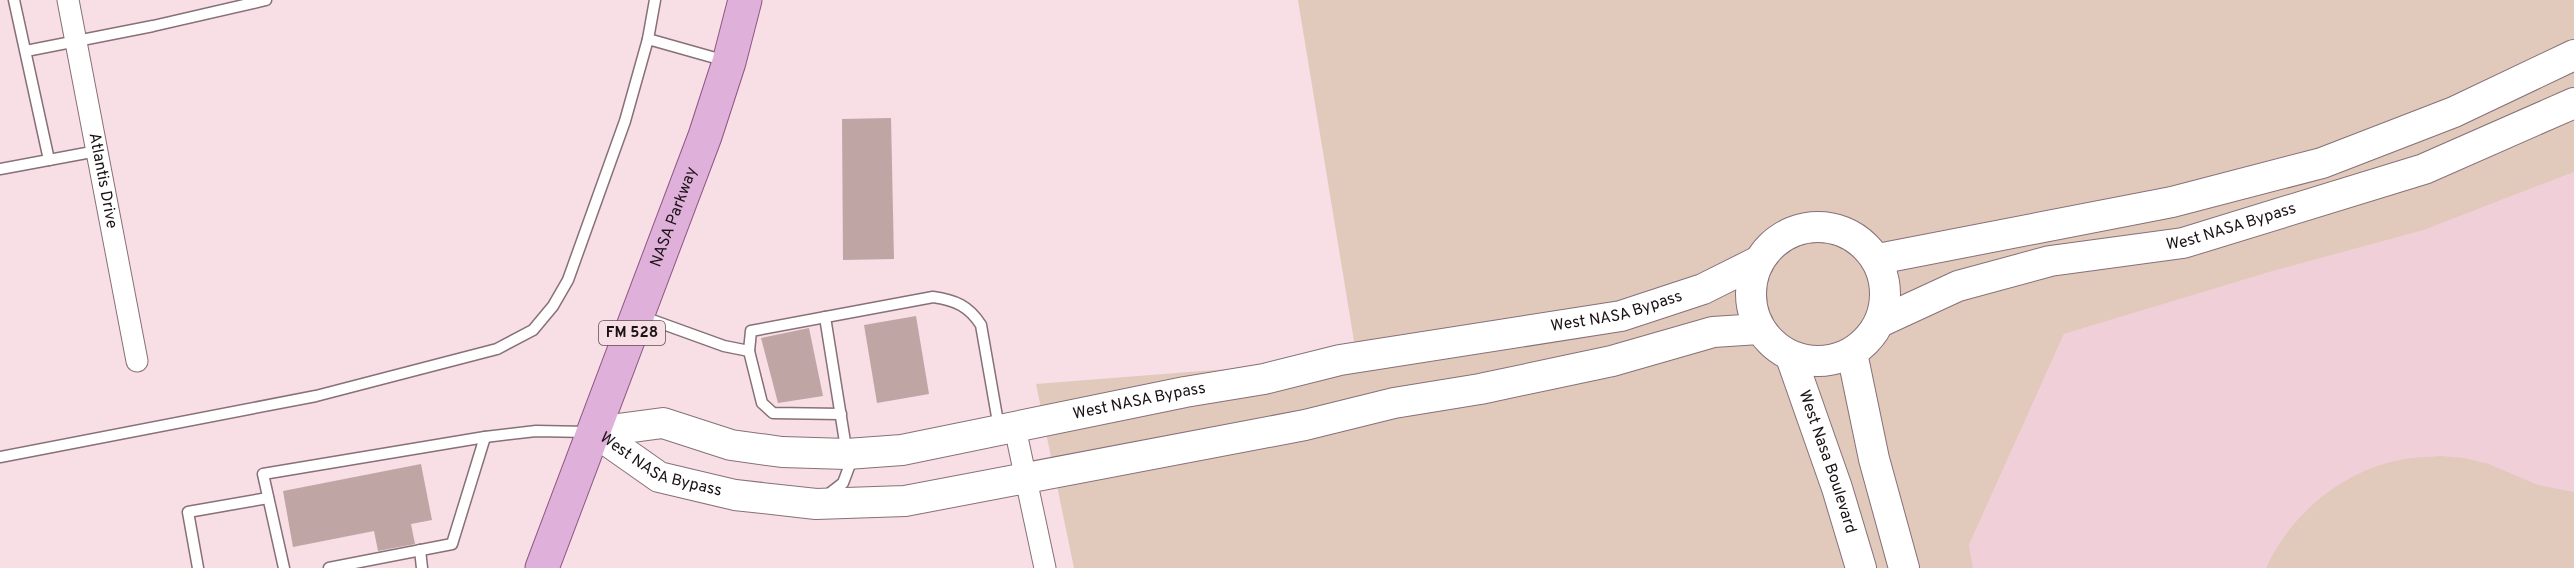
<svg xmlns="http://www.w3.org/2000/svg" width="2574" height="568" viewBox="0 0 2574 568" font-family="Overpass,sans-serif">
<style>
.built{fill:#f1cfd9}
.grass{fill:#e1c9bb}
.building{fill:#bfa5a3}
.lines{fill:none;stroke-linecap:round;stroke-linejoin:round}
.lane-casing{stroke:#877077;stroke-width:13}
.street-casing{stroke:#877077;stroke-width:23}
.secondary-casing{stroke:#877077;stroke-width:32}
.primary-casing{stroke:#8d5784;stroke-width:35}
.lane{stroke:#fff;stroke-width:10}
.street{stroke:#fff;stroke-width:21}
.secondary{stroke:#fff;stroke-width:30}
.primary{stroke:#dfb0d9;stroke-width:33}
.labels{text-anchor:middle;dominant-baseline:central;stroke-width:4.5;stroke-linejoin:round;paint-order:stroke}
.shield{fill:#f8dee5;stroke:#5d4f53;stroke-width:1.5}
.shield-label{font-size:15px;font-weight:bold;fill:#1b1215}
.street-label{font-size:16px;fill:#1b1215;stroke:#f8dee5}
</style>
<rect width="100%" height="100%" fill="#f8dee5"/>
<path class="built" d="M2574,172V568H1973L1969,545L2064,334L2273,271L2424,230Z"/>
<g class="grass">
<path d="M1298,0H2574V172L2424,230L2273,271L2064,334L1969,545L1973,568H1074L1036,384L1357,359Z"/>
<path d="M2441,456L2464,458L2489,464L2538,485L2574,492V568H2266C2290,515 2341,472 2399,460C2413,457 2427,457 2441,456Z"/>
</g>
<g class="building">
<path d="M891,118L894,259L843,260L842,119Z"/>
<path d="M916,316L929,394L877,403L864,325Z"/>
<path d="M809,328L823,396L778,403L761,338Z"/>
<path d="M421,464L432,520L411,524L415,544L378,551L374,531L293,547L283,491Z"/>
</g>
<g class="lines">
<defs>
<g id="lane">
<path d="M14,0L49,160"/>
<path d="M648,39L655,0"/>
<path d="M26,51L153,26L266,0"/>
<path d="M0,169L97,151"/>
<path d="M641,316L724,346L749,351L751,331L933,297C955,300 969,306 981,325L999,428"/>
<path d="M749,351L762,403L773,413L841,414"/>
<path d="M485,437L536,431L588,432"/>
<path d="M0,457L316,396L497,349L533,330L553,306L568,280L625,121L648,39L726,61"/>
<path d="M825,497L843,483L849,467L825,317"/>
<path d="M420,550L422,568"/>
<path d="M198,568L188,512L268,498"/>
<path d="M284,568L263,474L485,437L452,544L329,568"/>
</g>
<g id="street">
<path id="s1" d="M68,0L137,361"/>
<path d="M1015,428L1045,568"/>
</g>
<g id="secondary">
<circle cx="1818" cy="294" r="67"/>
<path d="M1878,259L2172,202L2322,163L2454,112L2574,55"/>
<path id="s2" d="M1880,322L1958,286L2050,261L2183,243L2424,169L2574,103"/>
<path d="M1852,353L1874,459L1904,568"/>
<path id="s3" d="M1791,357L1837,488L1861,568"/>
<path id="s4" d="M595,432L659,477L735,495L816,504L905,501L1305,425L1394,403L1480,389L1612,361L1713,332L1759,329"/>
<path id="s5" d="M595,432L663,423L731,445L782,452L847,454L902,450L1185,392L1264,379L1340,360L1621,316L1703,289L1759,261"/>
</g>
<g id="primary">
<path id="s6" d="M542,568L705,136L729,62L745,0"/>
</g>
</defs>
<use href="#lane" class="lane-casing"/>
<use href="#street" class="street-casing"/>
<use href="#secondary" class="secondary-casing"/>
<use href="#primary" class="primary-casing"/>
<use href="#lane" class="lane"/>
<use href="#street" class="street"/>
<use href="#secondary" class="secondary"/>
<use href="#primary" class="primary"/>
</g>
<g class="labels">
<rect class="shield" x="599" y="321" width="66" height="24" rx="4.5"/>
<g class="shield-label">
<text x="632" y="333">FM 528</text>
</g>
<g class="street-label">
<text stroke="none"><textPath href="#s1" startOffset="184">Atlantis Drive</textPath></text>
<text stroke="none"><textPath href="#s6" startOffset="375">NASA Parkway</textPath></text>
<text stroke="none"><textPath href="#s2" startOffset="366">West NASA Bypass</textPath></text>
<text stroke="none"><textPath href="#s5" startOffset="1040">West NASA Bypass</textPath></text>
<text stroke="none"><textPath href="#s5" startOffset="554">West NASA Bypass</textPath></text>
<text stroke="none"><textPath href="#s3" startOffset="111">West Nasa Boulevard</textPath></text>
<text stroke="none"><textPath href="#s4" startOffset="75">West NASA Bypass</textPath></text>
</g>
</g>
</svg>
